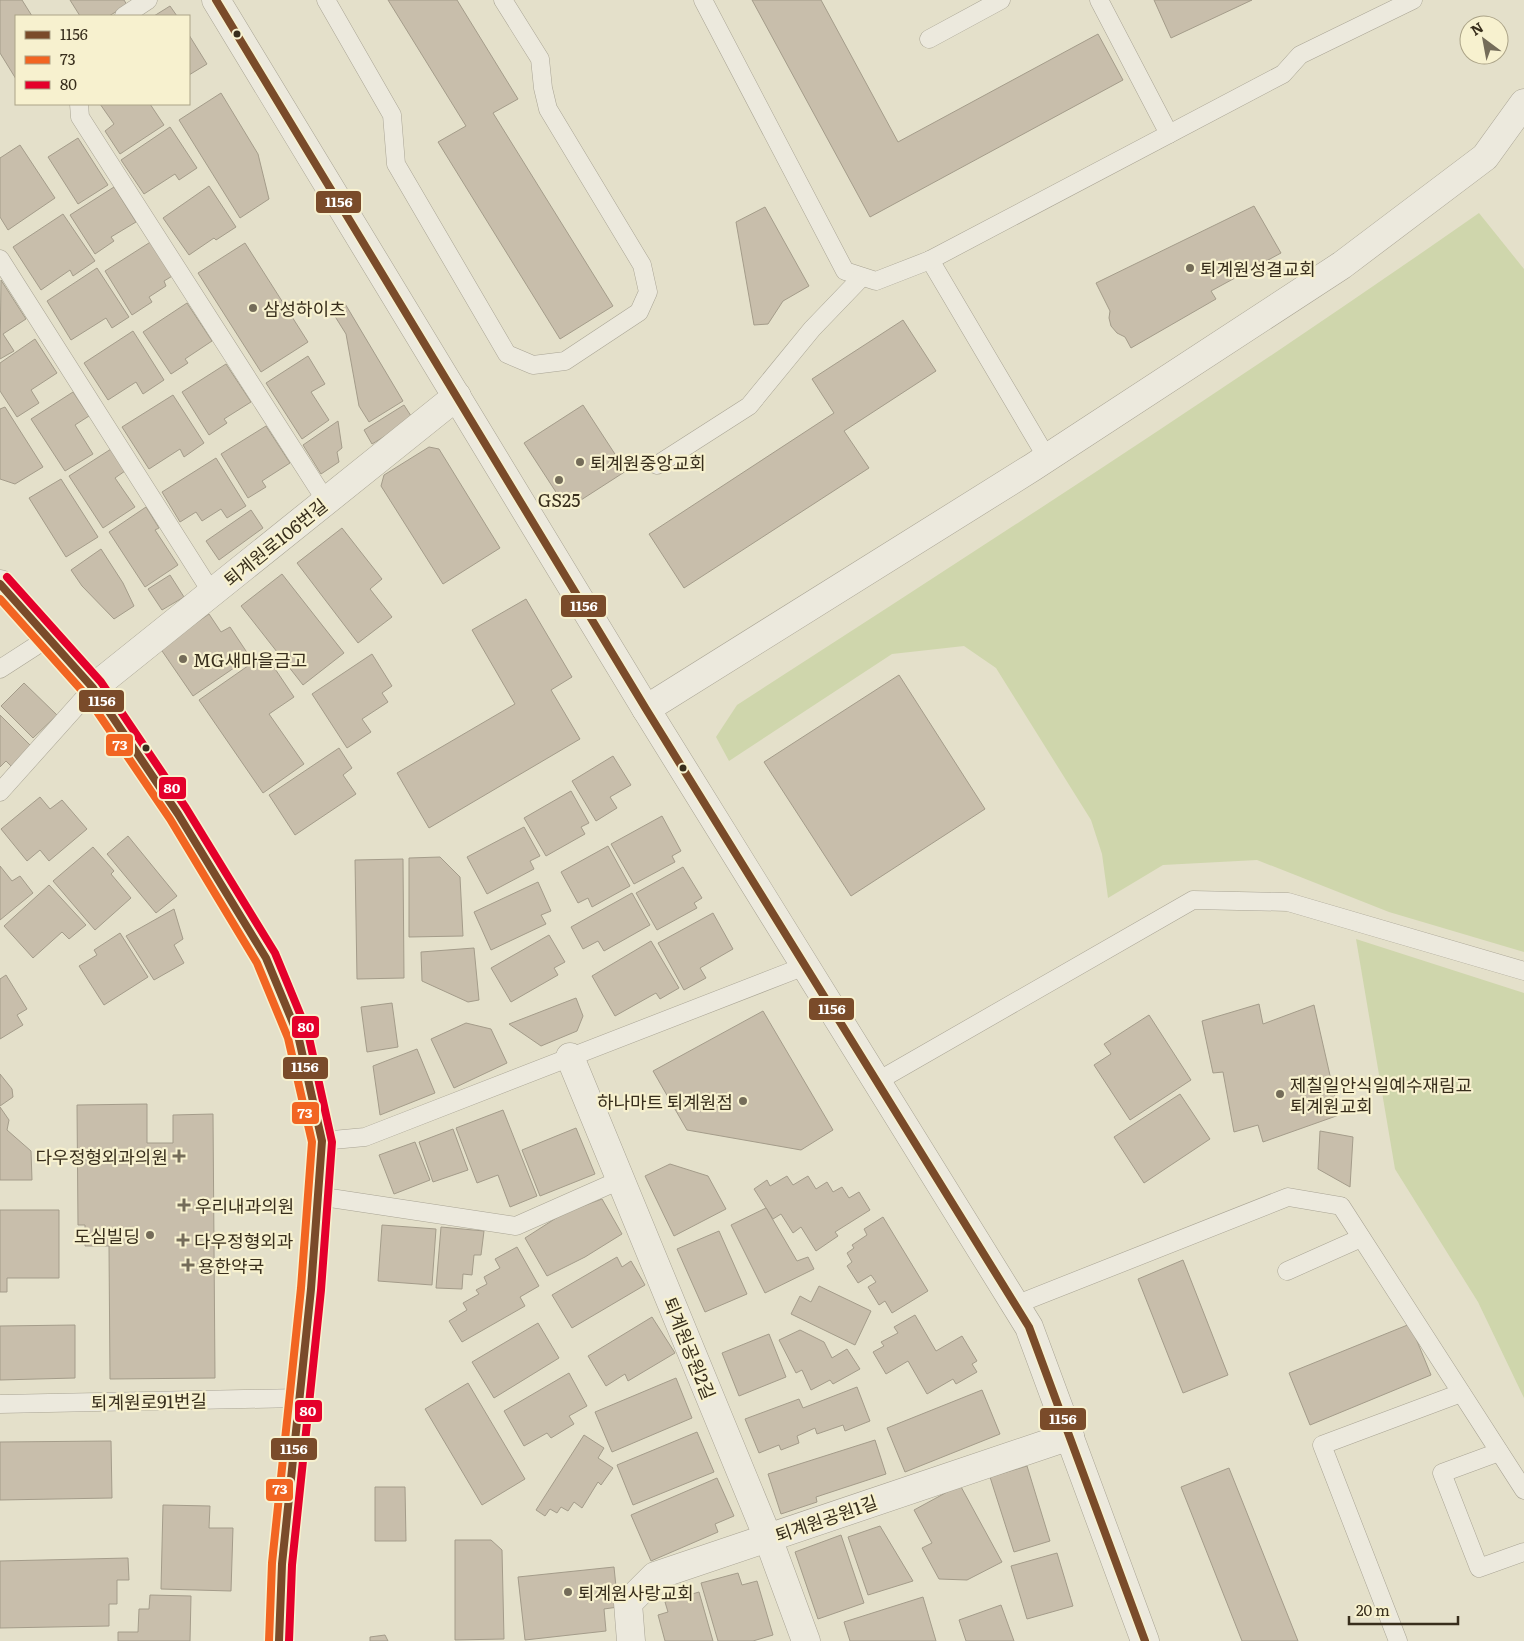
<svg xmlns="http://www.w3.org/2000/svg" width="1524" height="1641" viewBox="0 0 1524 1641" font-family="Literata,'Noto Sans KR',serif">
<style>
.green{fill:#cfd6ac}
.building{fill:#c8beab;stroke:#a49c8a}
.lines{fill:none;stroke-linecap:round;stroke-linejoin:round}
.service-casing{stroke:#a9a494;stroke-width:19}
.minor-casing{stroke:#a9a494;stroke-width:29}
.tertiary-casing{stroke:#a9a494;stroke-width:29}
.service{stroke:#ece9dd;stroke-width:18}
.minor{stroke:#ece9dd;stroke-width:28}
.tertiary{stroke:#ece9dd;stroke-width:28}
.bus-1-casing{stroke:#f7f1cf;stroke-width:11}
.bus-2-casing{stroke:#f7f1cf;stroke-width:11}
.bus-3-casing{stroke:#f7f1cf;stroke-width:11}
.bus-1{stroke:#7a4b2a;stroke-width:8}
.bus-2{stroke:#f26522;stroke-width:8}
.bus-3{stroke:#e4002b;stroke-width:8}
.bus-dot{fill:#382e1c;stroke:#f7f1cf;stroke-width:2}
.poi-dot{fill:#746c59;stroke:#f7f1cf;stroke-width:2}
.labels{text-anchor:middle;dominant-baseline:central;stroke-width:4.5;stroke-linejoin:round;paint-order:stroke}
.poi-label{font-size:18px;fill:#382e1c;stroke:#f7f1cf;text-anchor:start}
.street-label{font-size:18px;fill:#382e1c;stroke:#f7f1cf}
.line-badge{stroke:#f7f1cf;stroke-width:2}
.badge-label{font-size:14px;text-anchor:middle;font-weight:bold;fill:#fff}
</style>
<rect width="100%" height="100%" fill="#e4e0ca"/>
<g class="green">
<path d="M1479,213L1524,269V952L1389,912L1257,860L1163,865L1108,898L1102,854L1091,820L996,668L964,646L892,654L729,761L716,737L737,705C986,544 1236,383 1479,213Z"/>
<path d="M1356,939L1524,993V1398L1478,1302L1395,1169Z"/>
</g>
<g class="building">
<path d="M0,0H22L32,16H16V79L0,53Z"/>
<path d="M70,0H124L127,5L109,16H80Z"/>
<path d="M388,0H457L518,99L493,113L613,306L560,339L438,142L466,126Z"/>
<path d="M752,0H821L898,142L1098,34L1123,80L870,217Z"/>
<path d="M1154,0H1252L1171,38Z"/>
<path d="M170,6L177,16H154Z"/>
<path d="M189,35L207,64L189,75Z"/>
<path d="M221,93L258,154L269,199L240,218L179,120Z"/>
<path d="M100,104H150L164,125L120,154L105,131L114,124Z"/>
<path d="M170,127L197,168L179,180L175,174L144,194L121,160Z"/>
<path d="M78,138L108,185L78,204L48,157Z"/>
<path d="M20,145L55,198L8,230L0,217V158Z"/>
<path d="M209,186L236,227L216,240L214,238L189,255L163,218Z"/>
<path d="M114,187L136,222L111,237L114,241L95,254L70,215Z"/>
<path d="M1254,206L1281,253L1211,291L1216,299L1131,348L1125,337L1117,333L1111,326L1109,318L1110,311L1096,283Z"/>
<path d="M765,207L809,286L783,301L768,324L754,325L736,222Z"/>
<path d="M63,214L95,261L73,276L70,270L41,290L13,247Z"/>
<path d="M152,241L174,275L164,281L166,286L149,297L152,302L132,315L105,271Z"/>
<path d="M245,243L308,342L261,372L198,273Z"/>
<path d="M97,268L129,317L112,328L106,318L71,340L47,301Z"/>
<path d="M1,280L26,319L3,334L14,351L0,359Z"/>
<path d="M344,302L403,401L369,422L359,406L346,334L331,310Z"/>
<path d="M187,303L212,341L185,359L188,363L171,374L143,332Z"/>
<path d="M903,320L936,371L844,431L869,468L684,588L649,534L834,413L812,379Z"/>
<path d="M133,331L164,380L143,394L136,382L108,400L84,363Z"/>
<path d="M35,339L57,373L31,390L39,403L17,417L0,391V363Z"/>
<path d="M308,356L325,384L311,392L329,420L302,439L266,383Z"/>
<path d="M226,364L251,402L224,419L227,423L209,435L182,392Z"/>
<path d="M73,392L89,416L75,425L93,454L65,471L31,419Z"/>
<path d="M173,395L204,443L184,457L180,449L149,469L122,427Z"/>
<path d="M404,405L413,419L372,444L364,430Z"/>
<path d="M583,405L626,471L567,509L524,443Z"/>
<path d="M5,407L43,467L15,484L0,479V409Z"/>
<path d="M338,421L342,448L337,452L339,462L321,474L303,445Z"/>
<path d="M266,426L290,463L262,481L266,487L248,498L221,454Z"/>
<path d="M429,447L439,449L500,548L443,584L381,486L384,475Z"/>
<path d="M111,449L125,471L115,478L135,507L103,528L69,476Z"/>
<path d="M216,458L246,506L227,518L221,509L202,521L196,512L180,522L162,492Z"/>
<path d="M61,479L98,537L66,557L29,498Z"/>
<path d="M146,507L159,528L155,530L178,565L145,587L109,532Z"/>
<path d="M251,510L263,528L219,560L206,541Z"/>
<path d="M342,528L382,579L370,589L392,617L358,643L297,563Z"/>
<path d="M101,549L123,583L134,606L114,619L82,586L71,570Z"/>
<path d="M282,574L344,653L303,685L241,606Z"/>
<path d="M170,575L184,597L162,610L148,589Z"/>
<path d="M526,599L572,677L551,690L580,739L429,828L397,773L515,704L472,630Z"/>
<path d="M209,614L221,632L230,627L250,657L193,696L160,648Z"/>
<path d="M265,654L294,697L269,714L304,764L263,793L199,700Z"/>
<path d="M372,654L392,686L382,693L388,702L362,719L371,732L347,748L312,694Z"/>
<path d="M899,675L985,809L851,896L764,762Z"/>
<path d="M24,683L57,715L33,738L1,706Z"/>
<path d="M0,715L32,747L12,767L6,761L0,767Z"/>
<path d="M339,748L352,768L343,775L356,794L295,835L269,795Z"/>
<path d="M613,756L631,785L610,797L617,808L596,821L572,781Z"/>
<path d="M571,791L589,823L581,827L585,834L546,856L524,818Z"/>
<path d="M40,797L50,809L62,800L87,829L49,861L40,850L27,861L1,829Z"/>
<path d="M662,816L681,851L672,856L675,862L634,884L611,844Z"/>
<path d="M524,827L540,856L530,861L534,869L487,894L467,857Z"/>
<path d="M128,836L177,896L156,913L107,854Z"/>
<path d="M608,846L630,886L592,907L588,898L578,903L561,872Z"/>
<path d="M93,847L114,871L111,874L131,898L95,930L53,881Z"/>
<path d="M440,857L460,877L463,936L409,937V858Z"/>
<path d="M403,859L404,978L357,979L355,860Z"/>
<path d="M0,866L12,881L20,876L33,893L0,920Z"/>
<path d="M683,867L702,898L694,903L697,908L657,930L636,893Z"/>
<path d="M538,882L551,911L541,915L546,924L491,950L474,912Z"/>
<path d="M49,885L86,925L69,939L62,932L33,958L4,926Z"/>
<path d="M632,893L650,925L604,951L598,941L583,949L571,927Z"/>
<path d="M174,909L183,939L174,945L184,963L154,980L126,936Z"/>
<path d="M713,913L733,949L700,968L706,978L684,990L658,943Z"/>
<path d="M120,933L148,977L104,1005L79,966L97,955L94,950Z"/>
<path d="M549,935L565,962L554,968L558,975L511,1002L491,968Z"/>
<path d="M651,941L679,988L660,999L656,993L615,1016L592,976Z"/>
<path d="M474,948L479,1000L468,1002L422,981L421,952Z"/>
<path d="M6,975L27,1009L17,1015L23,1025L0,1039V979Z"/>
<path d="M576,998L583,1016L577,1031L541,1046L509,1024Z"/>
<path d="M392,1003L398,1047L367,1052L361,1007Z"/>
<path d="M1259,1004L1263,1024L1314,1005L1339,1115L1263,1142L1258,1125L1234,1132L1223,1072L1213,1073L1202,1021Z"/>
<path d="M763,1011L833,1130L801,1150L687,1130L653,1071Z"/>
<path d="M1149,1015L1191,1080L1130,1120L1094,1065L1111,1054L1104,1044Z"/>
<path d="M466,1023L491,1029L507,1063L454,1088L431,1039Z"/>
<path d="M417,1049L435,1093L380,1115L373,1066Z"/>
<path d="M0,1074L12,1089L13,1097L0,1106Z"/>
<path d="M1180,1094L1210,1139L1144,1183L1114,1137Z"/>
<path d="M147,1104V1143H173V1115L213,1114L215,1378L110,1379L109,1246H85V1225H78L77,1105Z"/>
<path d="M0,1107L9,1120L7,1130L31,1151L32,1180H0Z"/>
<path d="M503,1110L537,1196L510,1207L498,1175L477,1183L456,1128Z"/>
<path d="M576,1128L595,1174L540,1196L522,1150Z"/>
<path d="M453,1129L468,1170L433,1182L419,1142Z"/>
<path d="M1320,1131L1353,1137L1350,1187L1318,1169Z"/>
<path d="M415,1142L430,1180L394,1194L379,1155Z"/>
<path d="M670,1164L708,1176L726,1209L674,1236L645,1176Z"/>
<path d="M787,1176L793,1185L808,1176L816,1189L827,1182L833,1192L842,1187L849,1198L859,1192L870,1210L835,1232L838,1236L816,1251L801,1227L793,1233L781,1214L773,1219L754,1189L767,1180L770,1186Z"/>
<path d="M602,1199L622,1234L585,1257L547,1276L525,1238L564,1213Z"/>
<path d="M766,1208L797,1261L808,1257L814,1269L765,1293L731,1225Z"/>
<path d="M0,1210H59V1278H7V1292H0Z"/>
<path d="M883,1217L928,1291L892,1313L885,1301L879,1305L868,1287L876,1282L871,1275L858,1283L847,1266L852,1262L847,1253L854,1248L852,1245L867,1235L864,1229Z"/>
<path d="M382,1225L436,1229L432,1285L378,1281Z"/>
<path d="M441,1227L484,1231L481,1255H474L472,1275L463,1274L462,1289L436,1288Z"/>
<path d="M719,1231L747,1294L705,1312L677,1249Z"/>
<path d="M517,1247L539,1286L520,1297L525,1306L462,1342L449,1321L467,1310L463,1303L479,1294L476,1290L487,1284L484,1277L500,1268L495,1259Z"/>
<path d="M617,1257L622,1267L631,1261L645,1285L572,1328L552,1295Z"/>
<path d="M1183,1260L1228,1375L1183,1393L1138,1279Z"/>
<path d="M819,1286L871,1311L855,1345L791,1314L800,1296L811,1302Z"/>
<path d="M915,1315L936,1351L962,1336L977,1361L972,1364L977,1372L956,1384L953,1379L927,1394L908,1361L886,1374L873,1352L884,1346L881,1342L898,1333L894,1327Z"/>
<path d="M652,1317L675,1353L628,1381L625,1374L606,1386L588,1356Z"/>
<path d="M538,1323L559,1358L494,1398L472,1362Z"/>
<path d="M1410,1324L1431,1375L1310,1425L1289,1373Z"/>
<path d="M75,1325V1378L0,1380V1326Z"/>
<path d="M800,1330L824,1342L832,1358L847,1349L860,1369L833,1384L830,1380L811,1390L802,1370L796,1373L779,1340Z"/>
<path d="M769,1334L786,1377L739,1396L722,1353Z"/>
<path d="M569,1373L587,1406L569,1416L574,1424L551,1438L547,1433L524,1446L504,1411Z"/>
<path d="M676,1378L692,1418L612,1452L595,1412Z"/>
<path d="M468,1383L525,1479L482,1505L425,1409Z"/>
<path d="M857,1387L870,1421L845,1431L843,1425L817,1434L815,1428L797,1436L799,1443L781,1450L779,1445L759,1453L745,1419L799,1399L803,1408Z"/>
<path d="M982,1390L1000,1434L905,1472L887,1428Z"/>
<path d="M697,1432L714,1472L633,1505L617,1465Z"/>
<path d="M584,1435L604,1448L598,1458L613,1468L601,1485L598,1482L582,1508L574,1502L568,1511L561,1507L557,1513L550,1509L545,1516L536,1510Z"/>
<path d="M875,1440L886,1474L816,1497L817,1502L781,1514L768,1474Z"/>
<path d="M111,1441L112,1498L0,1500V1442Z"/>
<path d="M1027,1466L1050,1541L1014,1552L990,1477Z"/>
<path d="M1229,1468L1298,1641H1242L1181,1487Z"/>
<path d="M717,1478L734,1516L715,1524L718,1532L651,1561L631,1515Z"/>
<path d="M960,1485L1002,1562L967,1580L939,1579L922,1548L932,1543L914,1510Z"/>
<path d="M375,1487H405L406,1541H375Z"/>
<path d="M163,1505L210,1506L209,1528H233L231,1591L161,1589Z"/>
<path d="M880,1526L913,1581L868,1595L848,1537Z"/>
<path d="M841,1535L864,1603L818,1619L795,1552Z"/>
<path d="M455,1540H491L502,1550L504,1639L455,1640Z"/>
<path d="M1057,1553L1073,1606L1027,1619L1011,1566Z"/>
<path d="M128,1558L129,1580H117V1604H109V1626L0,1628V1561Z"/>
<path d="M614,1567L618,1607L604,1609L606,1631L525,1640L518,1577Z"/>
<path d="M738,1573L742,1585L757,1581L773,1635L753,1641H718L701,1583Z"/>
<path d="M699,1592L713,1641H665L658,1615L668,1612L665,1602Z"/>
<path d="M150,1595L191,1596L190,1641H118V1632H138L139,1609H149Z"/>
<path d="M923,1597L936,1641H850L844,1622Z"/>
<path d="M1001,1605L1014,1641H966L959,1620Z"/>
<path d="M385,1635L388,1641H370V1637Z"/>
</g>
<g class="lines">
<defs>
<g id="service">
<path d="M326,0L392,115L396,164L507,354L533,365L565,361L639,312L648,292L642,265L548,109L543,88L540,59L503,0"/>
<path d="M703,0L845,271L876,281L930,260L1047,458"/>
<path d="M1099,0L1169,134"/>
<path d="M124,16L148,0"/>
<path d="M929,39L1001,0"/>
<path d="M79,104L80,117L326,501"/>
<path d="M0,259L212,593"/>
<path d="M930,260L1283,74L1300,55L1413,0"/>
<path d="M657,465L749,406L812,329L862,277"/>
<path d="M0,669L48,638"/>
<path d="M0,792L93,688"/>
<path d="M876,1082L1193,900L1288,902L1524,971"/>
<path d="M322,1141L365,1137L805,966"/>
<path d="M317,1196L516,1226L620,1180"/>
<path d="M1287,1271L1361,1238"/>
<path d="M1015,1305L1288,1197L1341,1206L1524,1490"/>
<path d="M0,1404L299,1398"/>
<path d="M1499,1452L1442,1473L1479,1568L1524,1552"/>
<path d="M1398,1641L1322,1445L1461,1393"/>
</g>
<g id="minor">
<path d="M216,0L646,709L1029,1327L1145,1641"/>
<path d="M93,688L457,396"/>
<path d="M646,709L1033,467L1342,265L1485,157L1524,103"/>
<path d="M570,1057L768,1538L806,1641"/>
<path d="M631,1641L628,1603L655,1576L1070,1436"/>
</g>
<path id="tertiary" d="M0,584L93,688L178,814L266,958L298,1035L322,1141L311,1289L282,1564L279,1641"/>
</defs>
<use href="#service" class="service-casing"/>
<use href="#minor" class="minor-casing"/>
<use href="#tertiary" class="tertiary-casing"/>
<use href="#service" class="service"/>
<use href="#minor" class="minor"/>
<use href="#tertiary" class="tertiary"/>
<defs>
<g id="bus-1">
<path d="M216,0L646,709L1029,1327L1145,1641"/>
<path d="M0,584L93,688L178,814L266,958L298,1035L322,1141L311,1289L282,1564L279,1641"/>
</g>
<path id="bus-2" d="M0,599L85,694L170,819L257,963L288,1038L312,1142L301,1288L272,1563L269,1641"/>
<path id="bus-3" d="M7,577L101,682L186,808L275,953L308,1033L332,1142L321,1290L292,1565L289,1641"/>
</defs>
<use href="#bus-1" class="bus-1-casing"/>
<use href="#bus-2" class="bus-2-casing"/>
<use href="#bus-3" class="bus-3-casing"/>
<use href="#bus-1" class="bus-1"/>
<use href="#bus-2" class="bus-2"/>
<use href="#bus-3" class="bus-3"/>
</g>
<g class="bus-dot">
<circle cx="237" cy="34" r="4.5"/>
<circle cx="146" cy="748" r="4.5"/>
<circle cx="683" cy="768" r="4.5"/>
</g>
<g class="poi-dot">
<circle cx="1190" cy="268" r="5"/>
<circle cx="253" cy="308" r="5"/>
<circle cx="580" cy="462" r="5"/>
<circle cx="559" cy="480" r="5"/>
<circle cx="183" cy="659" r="5"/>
<circle cx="1280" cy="1094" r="5"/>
<circle cx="743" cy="1101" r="5"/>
<path d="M176.5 1148.5h5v5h5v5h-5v5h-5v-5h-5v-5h5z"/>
<path d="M181.5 1197.5h5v5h5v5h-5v5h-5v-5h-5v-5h5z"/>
<circle cx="150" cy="1235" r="5"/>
<path d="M180.5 1232.5h5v5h5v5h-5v5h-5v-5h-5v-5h5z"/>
<path d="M185.5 1257.5h5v5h5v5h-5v5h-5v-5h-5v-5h5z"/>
<circle cx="568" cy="1592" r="5"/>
</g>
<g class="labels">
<g class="poi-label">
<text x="1200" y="268">퇴계원성결교회</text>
<text x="263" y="308">삼성하이츠</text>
<text x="590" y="462">퇴계원중앙교회</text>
<text x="559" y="499" text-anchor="middle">GS25</text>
<text x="193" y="659">MG새마을금고</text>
<text x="1290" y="1084">제칠일안식일예수재림교<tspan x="1290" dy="21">퇴계원교회</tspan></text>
<text x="733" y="1101" text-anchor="end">하나마트 퇴계원점</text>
<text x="168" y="1156" text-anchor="end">다우정형외과의원</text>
<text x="195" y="1205">우리내과의원</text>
<text x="140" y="1235" text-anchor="end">도심빌딩</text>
<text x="194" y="1240">다우정형외과</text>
<text x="198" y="1265">용한약국</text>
<text x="578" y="1592">퇴계원사랑교회</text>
</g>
<g class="street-label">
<text transform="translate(275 542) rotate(-39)">퇴계원로106번길</text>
<text transform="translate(690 1348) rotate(68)">퇴계원공원2길</text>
<text transform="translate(149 1401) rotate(-1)">퇴계원로91번길</text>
<text transform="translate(826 1518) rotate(-19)">퇴계원공원1길</text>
</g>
</g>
<g class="line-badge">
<rect x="315" y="190" width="47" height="24" rx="5" fill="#7a4b2a"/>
<rect x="560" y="594" width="47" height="24" rx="5" fill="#7a4b2a"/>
<rect x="78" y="689" width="47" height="24" rx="5" fill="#7a4b2a"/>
<rect x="105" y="733" width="29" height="24" rx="5" fill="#f26522"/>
<rect x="158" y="776" width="29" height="24" rx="5" fill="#e4002b"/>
<rect x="808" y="997" width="47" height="24" rx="5" fill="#7a4b2a"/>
<rect x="291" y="1015" width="29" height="24" rx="5" fill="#e4002b"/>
<rect x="282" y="1056" width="47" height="24" rx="5" fill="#7a4b2a"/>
<rect x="291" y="1101" width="29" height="24" rx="5" fill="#f26522"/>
<rect x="294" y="1399" width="29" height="24" rx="5" fill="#e4002b"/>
<rect x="1039" y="1407" width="48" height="24" rx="5" fill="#7a4b2a"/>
<rect x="270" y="1437" width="48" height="24" rx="5" fill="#7a4b2a"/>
<rect x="265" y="1478" width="29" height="24" rx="5" fill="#f26522"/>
</g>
<g class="badge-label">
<text x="339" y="207">1156</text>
<text x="584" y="611">1156</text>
<text x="102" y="706">1156</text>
<text x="120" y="750">73</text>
<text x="172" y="793">80</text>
<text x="832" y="1014">1156</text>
<text x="306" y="1032">80</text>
<text x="305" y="1072">1156</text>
<text x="305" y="1118">73</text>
<text x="308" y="1416">80</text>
<text x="1063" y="1424">1156</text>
<text x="294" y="1454">1156</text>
<text x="280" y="1494">73</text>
</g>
<rect x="15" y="15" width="175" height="90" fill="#f7f1cf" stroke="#aba387"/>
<rect x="25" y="31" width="25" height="8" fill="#7a4b2a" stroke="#aba387"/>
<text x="60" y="40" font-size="15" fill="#382e1c">1156</text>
<rect x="25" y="56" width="25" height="8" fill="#f26522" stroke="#aba387"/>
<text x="60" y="65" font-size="15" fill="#382e1c">73</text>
<rect x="25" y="81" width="25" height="8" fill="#e4002b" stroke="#aba387"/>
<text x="60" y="90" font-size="15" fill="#382e1c">80</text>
<g transform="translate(1484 40) rotate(328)"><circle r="24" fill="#f7f1cf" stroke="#aba387"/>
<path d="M0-4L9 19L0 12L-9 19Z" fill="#746c59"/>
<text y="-8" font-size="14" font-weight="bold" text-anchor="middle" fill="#382e1c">N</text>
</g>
<path d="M1349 1616v8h109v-8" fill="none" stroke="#382e1c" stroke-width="2.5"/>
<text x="1356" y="1616" font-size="15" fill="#382e1c" stroke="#f7f1cf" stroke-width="4" paint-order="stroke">20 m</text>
</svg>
